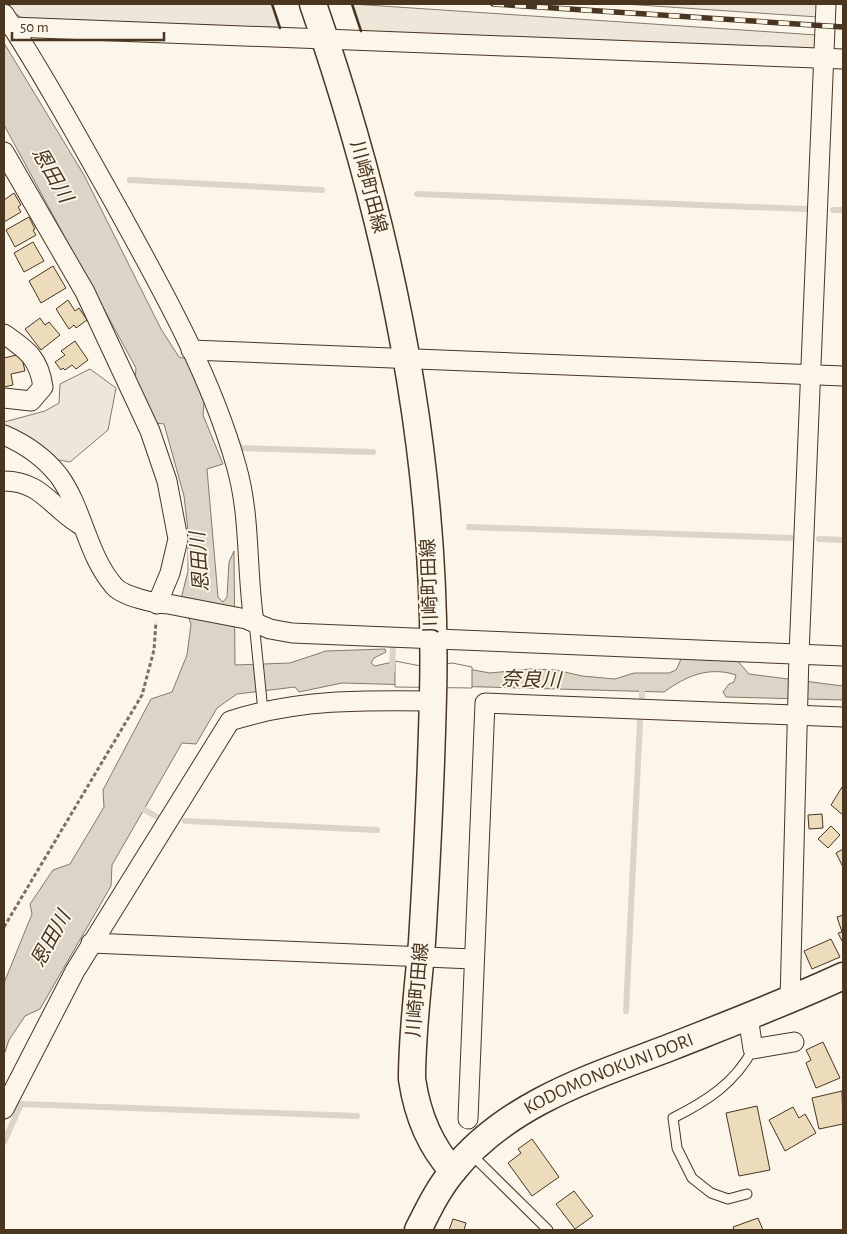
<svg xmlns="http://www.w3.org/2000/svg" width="847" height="1234" viewBox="0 0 847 1234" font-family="'Alegreya Sans','Noto Sans JP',sans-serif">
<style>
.green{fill:#ede6d9;stroke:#887966}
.water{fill:#dcd4c6;stroke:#887966}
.pier{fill:#fbf6e9;stroke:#887966}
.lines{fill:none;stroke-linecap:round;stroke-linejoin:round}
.stream{stroke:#dcd4c6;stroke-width:6}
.building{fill:#ecdcbc;stroke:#4a3520}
.lane-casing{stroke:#4a3520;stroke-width:11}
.street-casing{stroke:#4a3520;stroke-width:21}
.secondary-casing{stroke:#4a3520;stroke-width:29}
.path{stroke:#7f6f5c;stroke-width:3;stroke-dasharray:4 2.5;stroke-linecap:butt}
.lane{stroke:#fbf6e9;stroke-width:9}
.street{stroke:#fbf6e9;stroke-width:19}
.secondary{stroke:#fbf6e9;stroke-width:26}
.rail-casing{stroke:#4a3520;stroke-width:5.5}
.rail{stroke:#fbf6e9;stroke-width:4;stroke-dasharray:11;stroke-linecap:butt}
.wall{stroke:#4a3520;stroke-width:2.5}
.labels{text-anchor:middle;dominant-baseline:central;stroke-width:4;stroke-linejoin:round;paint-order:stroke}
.street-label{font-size:19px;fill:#4a3520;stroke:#fbf6e9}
.water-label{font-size:20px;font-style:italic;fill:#4a3520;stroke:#fbf6e9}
</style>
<rect width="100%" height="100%" fill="#fbf6e9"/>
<g class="green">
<path d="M4,4H272L280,28L22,18L7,8Z"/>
<path d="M352,4L817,35L818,46L814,49L361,31Z"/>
<path d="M624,4H819L818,17Z"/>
<path d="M90,369L116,388L108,430L70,462L54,459L34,441L4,425V422L45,411L59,403L60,384Z"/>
</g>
<path class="water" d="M4,43L84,175L161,329L179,357L187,359L204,402L203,415L223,464L207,469L218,597L223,602L227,597L229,562L234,551L235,665L290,663L326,651L385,649L386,652L374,658L371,663L375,666L388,663L426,669H468L490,673L530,669L556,670L582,676L615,679L634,673H669L676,670L682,657L736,659L749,674L843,686V700L726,697L723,692L729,684L734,682L736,675C709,666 686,676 664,692L342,683L299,692L295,687L237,694L217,708L196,744L182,743L112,865L111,886L40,1009L25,1016L9,1040L4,1055V983L32,914L30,904L53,870L70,864L104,807L103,790L151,699L172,692L187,655L191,624L181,599L188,571V531L184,496L164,424L155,423L135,380L136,368L4,125Z"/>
<path class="pier" d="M395,661L426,667L452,663L472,667V688L395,687Z"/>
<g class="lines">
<g class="stream">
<path d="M130,180L322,190"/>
<path d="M417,194L806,209"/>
<path d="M833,210H843"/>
<path d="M237,441L240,448L373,452"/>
<path d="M469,527L792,538"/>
<path d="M819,539L843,540"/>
<path d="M392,670L393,646"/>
<path d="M642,697V684"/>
<path d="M136,805L161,819"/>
<path d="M185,821L377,830"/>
<path d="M626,1011L640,721"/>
<path d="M4,1142L21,1104L357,1116"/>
</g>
</g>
<g class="building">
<path d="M14,193L21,205L18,207L21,212L4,222V200Z"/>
<path d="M29,217L35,229L33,230L36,235L15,247L6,230Z"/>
<path d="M33,242L44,261L24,272L14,253Z"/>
<path d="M53,266L66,288L41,303L29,281Z"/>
<path d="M68,300L75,311L79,308L87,320L76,328L74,325L69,329L56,309Z"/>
<path d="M40,318L45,325L49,322L60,335L41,350L25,329Z"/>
<path d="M75,341L88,360L76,369L72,365L65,370L63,368L61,370L55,362L65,355L61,351Z"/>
<path d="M21,354L25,371L11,374L13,385L4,387V358Z"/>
<path d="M842,787H843V815L831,805Z"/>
<path d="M822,814L823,828L809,829L808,815Z"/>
<path d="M831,826L840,835L828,848L818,839Z"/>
<path d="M843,849V867L836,853Z"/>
<path d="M843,915V943L838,933L842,932L837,917Z"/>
<path d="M831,939L840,957L812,969L804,951Z"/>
<path d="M823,1042L840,1078L816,1088L806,1063L811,1060L806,1050Z"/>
<path d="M842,1091L843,1124L819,1129L812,1098Z"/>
<path d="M757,1106L770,1170L739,1176L726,1113Z"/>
<path d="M793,1107L799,1118L805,1114L816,1133L785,1151L769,1120Z"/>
<path d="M532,1139L559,1177L532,1196L508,1163L521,1153L518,1149Z"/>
<path d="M574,1191L593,1216L575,1229L556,1204Z"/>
<path d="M758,1218L763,1230H734L733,1227Z"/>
<path d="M453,1219L466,1223L464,1230H449Z"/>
</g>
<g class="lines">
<defs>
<g id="lane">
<path d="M254,622L263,711"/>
<path d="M472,1155L548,1230"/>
<path d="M747,1194L728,1199L711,1193L692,1178L677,1148L673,1118C707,1101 735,1083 753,1049"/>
</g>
<g id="street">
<path d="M4,14C45,77 82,145 119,211C163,291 211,376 236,465C251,516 246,570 254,622"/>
<path d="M12,27L843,59"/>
<path d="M4,152L85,292L150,431L167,481L178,539L170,573L157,604"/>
<path d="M4,334C27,350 39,358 43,387L31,401L4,398"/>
<path d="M191,350L843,376"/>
<path d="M4,435C25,444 44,457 59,476C83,509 87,555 114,586C122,596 156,604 168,604L246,619L270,629L292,633L843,656"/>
<path d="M4,481C41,481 51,507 79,524"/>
<path d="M91,943L473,959"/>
<path d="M790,1001L799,654L826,4"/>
<path d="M748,1017L753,1049L794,1042"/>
<path d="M4,1109L75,971L230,721C297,699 364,700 433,701"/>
<path d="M468,1119L485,703L843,717"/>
</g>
<g id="secondary">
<path d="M313,4C390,226 439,460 433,696C431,779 427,860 422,942C418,988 412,1033 412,1079C417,1113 429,1145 453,1171"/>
<path id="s1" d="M418,1230C428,1210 438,1189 453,1171C507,1103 593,1077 671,1047C729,1024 787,1002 843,976"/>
</g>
</defs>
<use href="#lane" class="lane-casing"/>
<use href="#street" class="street-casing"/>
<use href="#secondary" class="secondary-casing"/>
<path class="path" d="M4,927L142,695L154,650L156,622"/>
<use href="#lane" class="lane"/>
<use href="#street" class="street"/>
<use href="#secondary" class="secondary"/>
<defs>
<path id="rail" d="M493,4L843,27"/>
</defs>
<use href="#rail" class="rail-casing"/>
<use href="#rail" class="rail"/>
<g class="wall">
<path d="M272,4L280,28"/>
<path d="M352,4L361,31"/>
</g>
</g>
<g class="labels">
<g class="street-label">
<text transform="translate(368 187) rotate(75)">川崎町田線</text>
<text transform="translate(430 586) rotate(-92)">川崎町田線</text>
<text transform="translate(418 990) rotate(-85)">川崎町田線</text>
<text stroke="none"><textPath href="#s1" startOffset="255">KODOMONOKUNI DORI</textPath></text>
</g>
<g class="water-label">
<text transform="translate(52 175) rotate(60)">恩田川</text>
<text transform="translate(200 562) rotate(-94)">恩田川</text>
<text transform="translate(531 680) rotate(2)">奈良川</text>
<text transform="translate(51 939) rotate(-61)">恩田川</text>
</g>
</g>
<rect width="847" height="1234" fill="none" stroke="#4a3520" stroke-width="10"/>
<path d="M12 32v8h152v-8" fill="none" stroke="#4a3520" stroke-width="2.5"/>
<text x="20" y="32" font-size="15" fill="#4a3520" stroke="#fbf6e9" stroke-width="4" paint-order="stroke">50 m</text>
</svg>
